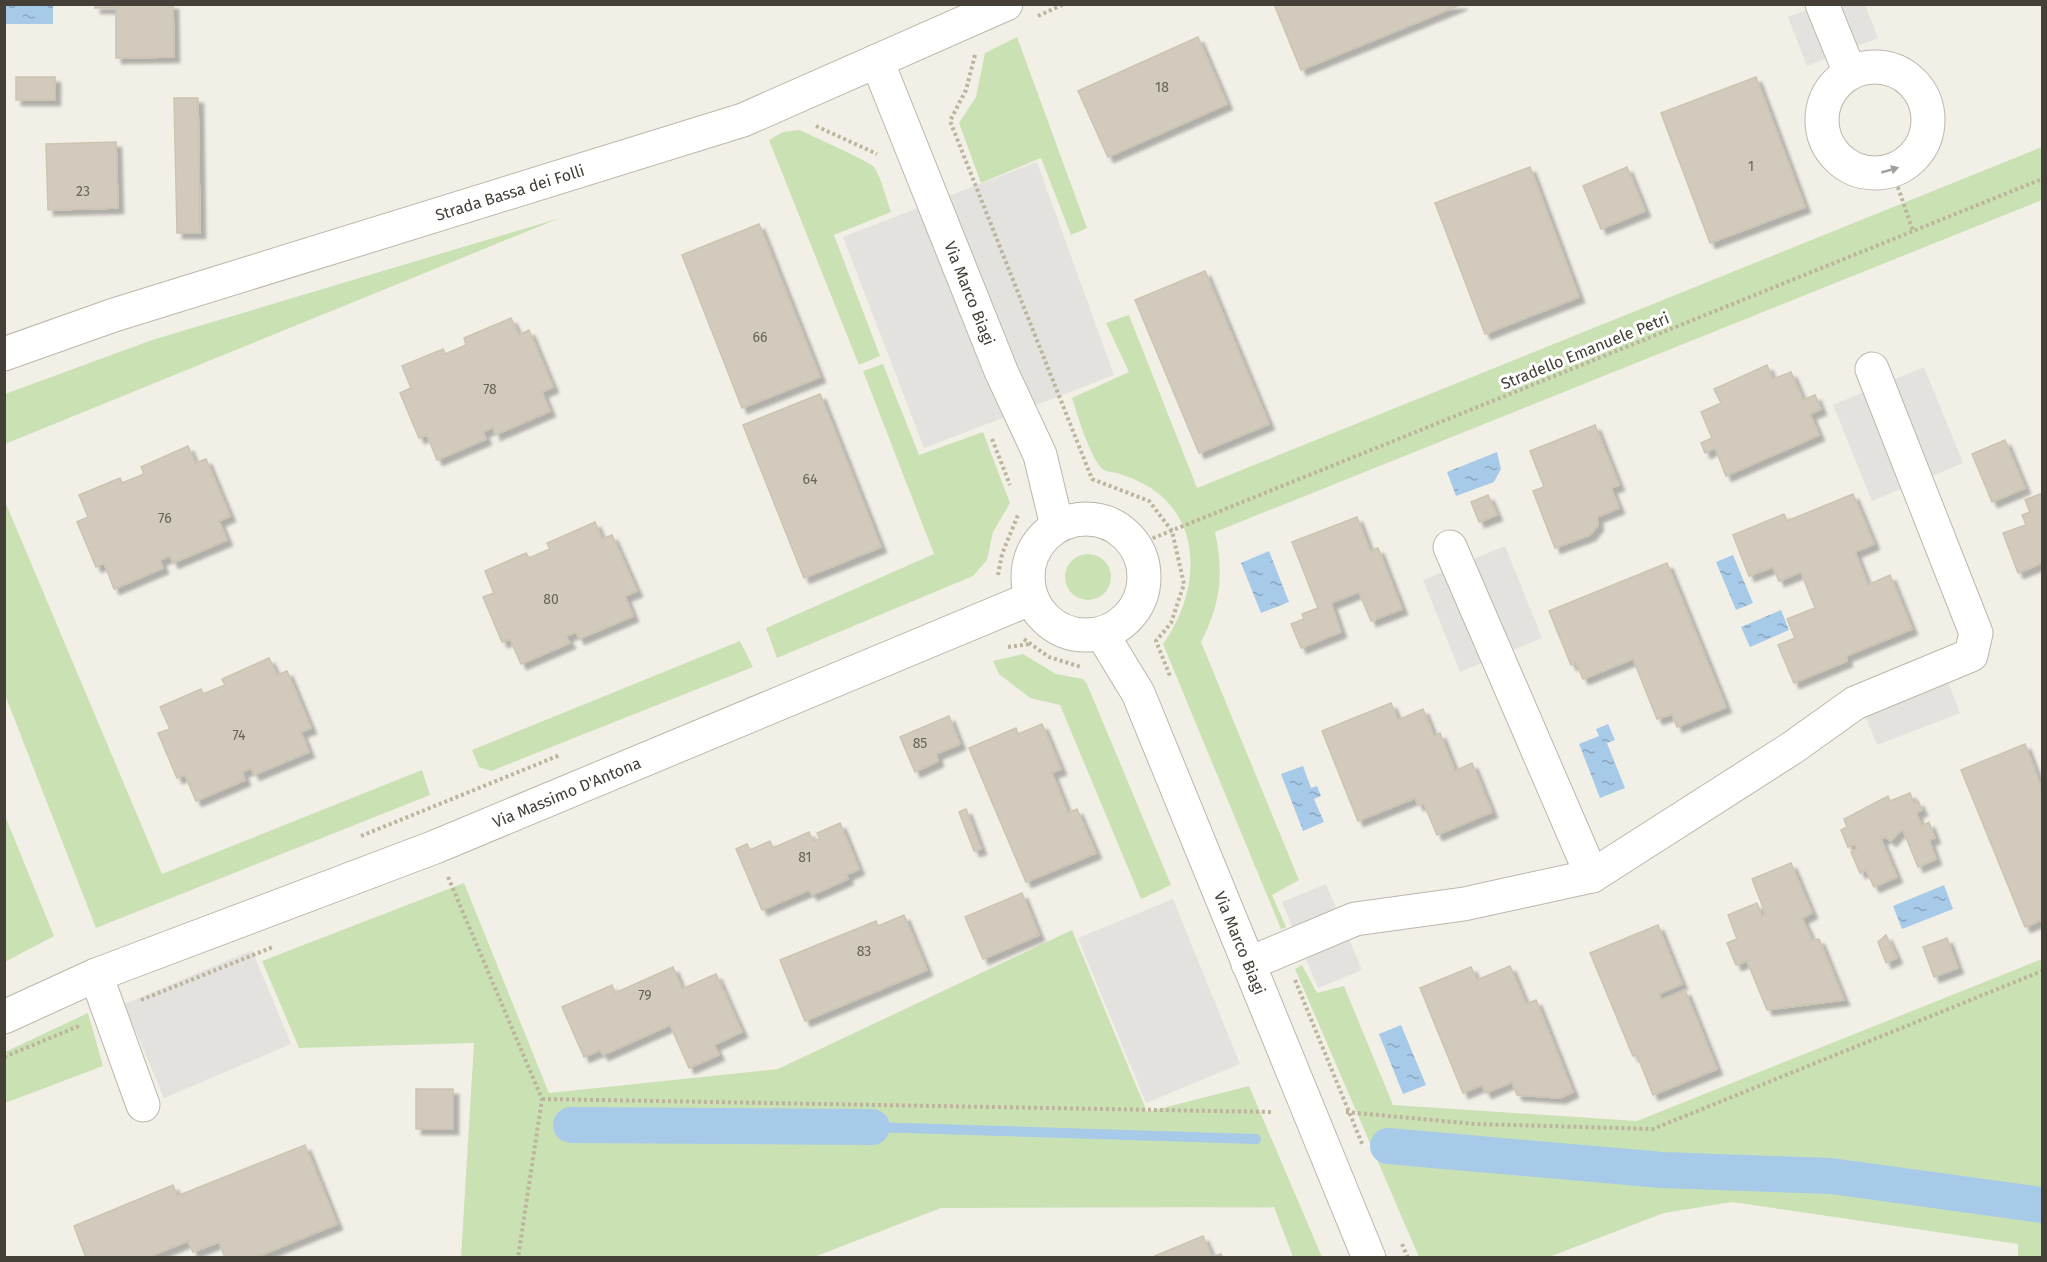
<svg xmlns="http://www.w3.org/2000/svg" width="2047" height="1262" viewBox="0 0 2047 1262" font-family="'Fira Sans',sans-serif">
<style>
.green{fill:#cae2b3}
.parking{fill:#e3e2de}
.water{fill:url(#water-ripples)}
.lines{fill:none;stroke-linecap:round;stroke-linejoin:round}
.stream{stroke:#a8cae9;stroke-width:10}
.canal{stroke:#a8cae9;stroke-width:36}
.building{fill:#d2cbbd;stroke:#ccc4b1;stroke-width:1.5;filter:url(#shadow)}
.minor-casing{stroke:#bcb7aa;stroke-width:35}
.path{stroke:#bdb49d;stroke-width:4;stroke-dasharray:3 3;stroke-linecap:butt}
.minor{stroke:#fff;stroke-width:33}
.oneway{fill:#a2a09b}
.labels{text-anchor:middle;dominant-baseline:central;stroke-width:6;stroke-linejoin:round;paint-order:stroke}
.number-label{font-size:14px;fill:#686358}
.street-label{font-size:16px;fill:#444037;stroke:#fff}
</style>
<defs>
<pattern id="water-ripples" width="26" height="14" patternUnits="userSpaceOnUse" patternTransform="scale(1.5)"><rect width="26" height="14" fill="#a8cae9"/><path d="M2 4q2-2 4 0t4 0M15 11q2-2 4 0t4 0" fill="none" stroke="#8aa5be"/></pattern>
<filter id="shadow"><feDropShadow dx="5.5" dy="5.5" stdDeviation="1.5" flood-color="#0004"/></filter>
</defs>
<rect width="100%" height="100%" fill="#f2efe7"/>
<g class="green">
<path d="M1017,37L1087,228L1071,235L1041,158L981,183L959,123L976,97L985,53Z"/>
<path d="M799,130C809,134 872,163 874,167C882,180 886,198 891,212L834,235L880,356L859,365L769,140L783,132Z"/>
<path d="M2042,147V200L1215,532C1224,574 1221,603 1201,642L1299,880L1272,895L1286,927L1281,929L1163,644C1196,599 1206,528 1155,491C1144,483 1130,477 1117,473C1113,472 1107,472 1104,470C1091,462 1077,413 1072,398L1129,372L1106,323L1129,315L1197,488Z"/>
<path d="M560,218L5,444V394L152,340Z"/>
<path d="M883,364L919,455L983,432L1010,503L993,532L987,560L973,576L777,658L766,628L934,554L863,371Z"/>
<path d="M4,499L162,874L422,770L430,795L96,928L5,695Z"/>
<circle cx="1088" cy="577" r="23"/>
<path d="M740,641L753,667L491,771L479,767L472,750Z"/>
<path d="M1023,654L1056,674L1083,679L1087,684L1171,885L1141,899L1060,705L1030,698L999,674L993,661Z"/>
<path d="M5,816L54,936L5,962H4Z"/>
<path d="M464,883L549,1093L778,1069L1072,930L1147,1112L1249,1086L1322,1257H1293L1274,1207L941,1208L814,1257H461L474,1043L299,1048L262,961Z"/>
<path d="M2042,959V1258L2018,1257V1244L1732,1202L1664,1213L1549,1257H1419L1295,969L1302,965L1317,993L1344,986L1393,1105L1637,1121Z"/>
<path d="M88,1013L103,1066L5,1103V1052Z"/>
</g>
<g class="parking">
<path d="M1820,5H1865L1878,38L1807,66L1788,17Z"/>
<path d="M1037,162L1114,375L924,448L843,237Z"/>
<path d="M1924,367L1963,463L1872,501L1833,405Z"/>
<path d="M1505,546L1542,638L1460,672L1423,580Z"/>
<path d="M1940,661L1960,713L1877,745L1857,696Z"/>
<path d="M1326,884L1362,970L1318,988L1282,902Z"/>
<path d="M1173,899L1240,1064L1146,1103L1078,938Z"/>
<path d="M252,950L291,1044L164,1098L124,1004Z"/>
</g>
<g class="water">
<path d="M4,5H53V24H5Z"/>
<path d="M1497,452L1501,469L1494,482L1456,496L1447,472Z"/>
<path d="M1269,551L1289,602L1261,613L1241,563Z"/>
<path d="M1733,555L1753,603L1736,610L1716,562Z"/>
<path d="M1781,610L1789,630L1750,647L1741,627Z"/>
<path d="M1608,724L1615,740L1607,743L1625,788L1600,798L1579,744L1599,736L1596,729Z"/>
<path d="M1303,766L1311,788L1317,786L1321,796L1314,799L1324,822L1303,831L1281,774Z"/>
<path d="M1944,885L1953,909L1902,929L1893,906Z"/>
<path d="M1401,1025L1426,1085L1403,1094L1379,1034Z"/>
</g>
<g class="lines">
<path class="stream" d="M872,1127L1256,1139"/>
<g class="canal">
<path d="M571,1125L872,1127"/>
<path d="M1388,1146L1662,1170L1831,1176L2042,1205"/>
</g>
</g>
<g class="building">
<path d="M95,4H173L174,57L116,58V8H95Z"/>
<path d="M1274,4H1462L1301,70Z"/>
<path d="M1198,37L1227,104L1108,157L1078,91Z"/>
<rect x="16" y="77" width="39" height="23"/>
<path d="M1756,77L1805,207L1710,243L1661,113Z"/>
<path d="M174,98H198L200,233H177Z"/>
<path d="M116,142L118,208L48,210L46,144Z"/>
<path d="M1530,167L1579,297L1485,334L1435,203Z"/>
<path d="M1627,167L1645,211L1601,229L1583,186Z"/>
<path d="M759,224L820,377L742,408L682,255Z"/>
<path d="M1205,271L1269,424L1199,453L1135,300Z"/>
<path d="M511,318L519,335L529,330L553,387L542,392L550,411L495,435L493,427L483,432L486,439L437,460L427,435L419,438L400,393L411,388L402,366L443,349L445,354L466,345L464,338Z"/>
<path d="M1767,365L1773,379L1791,372L1803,400L1815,395L1821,409L1810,414L1819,435L1726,476L1715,448L1705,453L1701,443L1712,438L1701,412L1721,403L1714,389Z"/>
<path d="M820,394L881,547L804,578L743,425Z"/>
<path d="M1595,425L1619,485L1611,488L1619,508L1597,517L1598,525L1590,535L1555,548L1533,491L1544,487L1530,451Z"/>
<path d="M2005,440L2025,488L1992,502L1972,454Z"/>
<path d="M188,446L195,463L206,459L230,516L219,521L227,540L173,563L170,556L160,560L163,568L114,589L104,563L96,567L77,522L88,517L79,495L120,478L122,483L144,474L141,467Z"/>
<path d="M2042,493V563L2018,573L2003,533L2026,525L2022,515L2030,512L2025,500Z"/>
<path d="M1853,494L1874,544L1855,552L1868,585L1890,575L1912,629L1846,656L1847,661L1794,683L1778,645L1795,638L1787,619L1815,608L1801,572L1779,581L1773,567L1749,576L1733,535L1784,514L1787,521Z"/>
<path d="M1488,495L1497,515L1479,522L1471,502Z"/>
<path d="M1357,517L1370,551L1378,548L1402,609L1371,621L1359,592L1331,603L1341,632L1301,648L1291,624L1304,619L1302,614L1318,608L1292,542Z"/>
<path d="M595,522L602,539L612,535L637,591L625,596L633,616L579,639L576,632L566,636L570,643L521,664L510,639L502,642L483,597L494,593L485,571L526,553L529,558L550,549L547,543Z"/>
<path d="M1667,563L1726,707L1677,727L1672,714L1657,719L1633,659L1583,679L1576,663L1571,665L1549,611Z"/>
<path d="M269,658L277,675L287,671L311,728L301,732L309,752L254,775L251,768L242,772L245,780L196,801L185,775L177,778L158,733L170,729L160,707L201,689L203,694L225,685L222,679Z"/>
<path d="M1391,703L1398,720L1423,709L1434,736L1440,733L1455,771L1472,763L1492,812L1437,835L1424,804L1418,805L1415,798L1358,821L1322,731Z"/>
<path d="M949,716L960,744L936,754L938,761L915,772L900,737Z"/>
<path d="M1042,724L1061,769L1052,773L1068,813L1077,809L1096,853L1026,882L969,748L1016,728L1018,734Z"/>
<path d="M2025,744L2042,789V920L2025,927L1961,770Z"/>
<path d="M1910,793L1914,803L1918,801L1922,810L1916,813L1922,826L1929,822L1935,838L1929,840L1936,859L1918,867L1903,830L1898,833L1891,841L1886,837L1881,839L1897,877L1874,887L1866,870L1860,873L1851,852L1857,849L1855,844L1848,847L1841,830L1847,827L1844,819L1888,796L1890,801Z"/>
<path d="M966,809L981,849L974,851L959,812Z"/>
<path d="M840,823L859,869L846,875L848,879L812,895L809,890L762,910L736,849L747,844L750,850L770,841L773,848L809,832L813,841L820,839L817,833Z"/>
<path d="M1791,863L1812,913L1802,918L1812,940L1819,939L1844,1000L1767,1010L1747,961L1736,965L1727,943L1737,939L1728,915L1757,903L1762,916L1766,915L1752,879Z"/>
<path d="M1022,893L1039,935L983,959L965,917Z"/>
<path d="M904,915L927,970L805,1021L780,960L876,921L878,926Z"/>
<path d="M1658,925L1682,984L1659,994L1661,1000L1685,990L1717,1069L1653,1095L1637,1055L1633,1056L1590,953Z"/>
<path d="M1886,935L1897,958L1886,963L1878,942Z"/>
<path d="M1947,938L1958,968L1934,977L1923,947Z"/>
<path d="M1510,966L1526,1004L1536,1000L1573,1092L1560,1098L1517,1095L1512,1082L1486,1093L1482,1085L1463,1093L1420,988L1471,967L1477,980Z"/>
<path d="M673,967L682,989L716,974L742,1032L714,1045L719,1055L689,1068L670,1025L603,1055L600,1050L584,1057L562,1007L612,985L615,993Z"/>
<rect x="416" y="1089" width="37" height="40"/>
<path d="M305,1145L337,1224L254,1258H225L219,1242L193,1252L188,1241L146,1258H86L74,1226L173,1185L177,1196Z"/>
<path d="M1203,1236L1212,1257L1221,1254L1223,1258H1150Z"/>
</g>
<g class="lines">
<defs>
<g id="minor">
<path d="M1822,4L1850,73"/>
<path id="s1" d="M877,61L1001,371L1040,455L1057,526"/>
<circle cx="1875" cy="120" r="53"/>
<path id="s2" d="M4,354L114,315L743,120L1006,4"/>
<circle cx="1086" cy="577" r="58"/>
<path d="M1450,547L1592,876"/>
<path id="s3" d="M1102,634L1138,693L1369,1258"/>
<path d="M1248,964L1355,919L1464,904L1592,876L1792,748L1855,703L1971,655L1976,633L1872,369"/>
<path d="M96,975L143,1105"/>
<path id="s4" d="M4,1017L96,975L435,847L1032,598"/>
</g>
</defs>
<use href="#minor" class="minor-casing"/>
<g class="path">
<path d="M1038,16L1064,4"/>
<path d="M975,55L966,90L950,121L1092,479L1149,501L1172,531L1184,584L1171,623L1156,641L1170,676"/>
<path d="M816,126L877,154"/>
<path d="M1892,170L1913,231"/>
<path d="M992,439L1010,485"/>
<path d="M1136,545L2042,179"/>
<path d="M998,575L1002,554L1018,515"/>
<path d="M1024,639L1049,657L1081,667"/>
<path d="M1008,647L1030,644"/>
<path d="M361,836L560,755"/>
<path d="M448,877L542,1099L518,1258"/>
<path d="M1295,980L1363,1146"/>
<path d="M141,1000L273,947"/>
<path d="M4,1057L79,1026"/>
<path d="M542,1099L1272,1112"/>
<path d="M1346,1112L1475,1124L1653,1129L2042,971"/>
<path d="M1402,1244L1408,1258"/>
</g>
<use href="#minor" class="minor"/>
</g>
<defs><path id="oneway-solid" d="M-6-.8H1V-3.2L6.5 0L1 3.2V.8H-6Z" transform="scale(1.5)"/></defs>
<use class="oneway" href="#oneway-solid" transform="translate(1890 170) rotate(-16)"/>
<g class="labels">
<g class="number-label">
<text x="1162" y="87">18</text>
<text x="1751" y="166">1</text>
<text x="83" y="191">23</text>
<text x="760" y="337">66</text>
<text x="490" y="389">78</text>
<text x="810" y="479">64</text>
<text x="165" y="518">76</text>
<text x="551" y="599">80</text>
<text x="239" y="735">74</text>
<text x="920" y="743">85</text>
<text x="805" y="857">81</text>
<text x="864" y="951">83</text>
<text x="645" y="995">79</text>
</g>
<g class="street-label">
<text stroke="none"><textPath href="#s2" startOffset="531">Strada Bassa dei Folli</textPath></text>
<text stroke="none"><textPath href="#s1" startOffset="250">Via Marco Biagi</textPath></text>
<text transform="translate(1585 351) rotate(-22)">Stradello Emanuele Petri</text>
<text stroke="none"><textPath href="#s4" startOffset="606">Via Massimo D'Antona</textPath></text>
<text stroke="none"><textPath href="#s3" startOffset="339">Via Marco Biagi</textPath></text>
</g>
</g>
<rect width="2047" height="1262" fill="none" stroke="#444037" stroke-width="12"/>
</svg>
